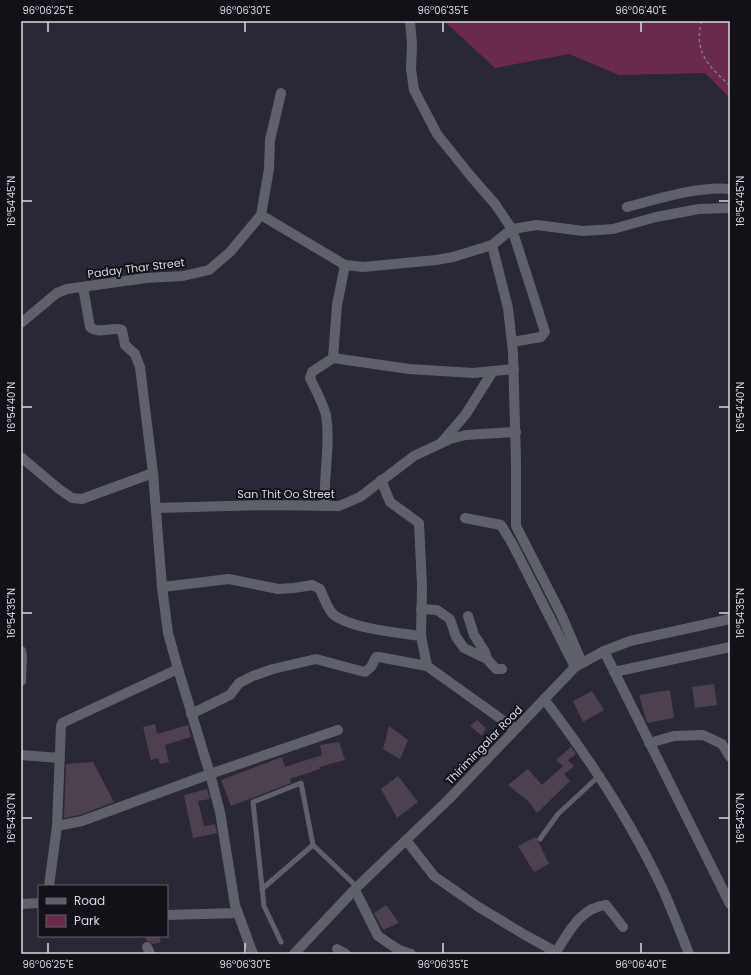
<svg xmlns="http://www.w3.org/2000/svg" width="751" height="975" viewBox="0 0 751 975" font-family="Poppins,sans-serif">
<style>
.green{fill:#6a2a4c}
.building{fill:#4d414f}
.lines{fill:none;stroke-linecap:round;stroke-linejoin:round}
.path{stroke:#7d7a88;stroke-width:1.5;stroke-dasharray:3 3;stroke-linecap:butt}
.service{stroke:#5e6169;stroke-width:5}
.minor{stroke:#5e6169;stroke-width:10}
.tertiary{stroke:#5e6169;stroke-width:10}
.ticks{fill:none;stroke:#dad8e3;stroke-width:1.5}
.labels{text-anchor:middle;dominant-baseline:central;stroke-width:4;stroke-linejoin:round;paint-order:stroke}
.street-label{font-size:11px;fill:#dad8e3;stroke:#121118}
.neatline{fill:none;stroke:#dad8e3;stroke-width:1.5}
.ticks-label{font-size:10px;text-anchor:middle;fill:#dad8e3}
</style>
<rect width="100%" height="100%" fill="#2a2737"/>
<path class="green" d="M444,21H730V98L705,73L619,75L569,54L495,68Z"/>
<g class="building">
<path d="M714,684L717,705L695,708L692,687Z"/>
<path d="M670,690L674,718L647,723L639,695Z"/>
<path d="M592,691L604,710L583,722L573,701Z"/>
<path d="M477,720L486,728L482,736L470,726Z"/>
<path d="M155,724L157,734L188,725L191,737L165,745L169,762L160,764L158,758L151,760L143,727Z"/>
<path d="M389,726L408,740L400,759L383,749Z"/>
<path d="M339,742L345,760L319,767L320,769L290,779L291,783L231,806L221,780L282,757L285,767L322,755L320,745Z"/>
<path d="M571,747L576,754L568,760L574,766L564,774L570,781L537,813L529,802L508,785L528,769L542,785L563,766L556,760Z"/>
<path d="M93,762L114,802L80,815L64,818L66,764Z"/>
<path d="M398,776L418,802L397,818L381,789Z"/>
<path d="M207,789L210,799L198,801L204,826L215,824L217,833L193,838L184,795Z"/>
<path d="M536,837L549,864L534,872L518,846Z"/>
<path d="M386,905L399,923L383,930L374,913Z"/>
<path d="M145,936H159L161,942L153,944L151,942L147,941Z"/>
</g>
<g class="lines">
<path class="path" d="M701,21C700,30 698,41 701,49C705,64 720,76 730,86"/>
<g class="service">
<path d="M540,839L558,814L599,776"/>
<path d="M262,889L313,845"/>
<path d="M281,942L264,906L253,802L301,783L313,845L357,887"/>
</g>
<g class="minor">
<path d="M410,21L412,44L411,69L414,90L437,134L469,174L495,204L512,229L492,245L508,308L513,353L516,462V526L561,614L582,663"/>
<path d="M627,207C658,199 698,186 730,189"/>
<path d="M261,215L345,265L363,267L436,260L453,257L492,245"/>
<path d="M83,287L90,327C98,335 112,326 122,330L125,345L135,354L140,367L153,473L162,587L168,633L178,669L210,774L220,812L235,905L253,954"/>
<path d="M21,323L57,293L67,289L146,278L183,276L209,270L230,252L261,215L269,169L270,140L281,93"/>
<path d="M512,342L541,337L545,332L512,229L537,225L583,231L613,229L656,217L699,209L730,208"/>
<path d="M333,358L337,305L345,265"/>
<path d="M442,442L466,414L493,371"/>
<path d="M21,457L59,489L72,498L82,499L153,473"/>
<path d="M381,480L390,502L419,523L422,586L421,636"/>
<path d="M325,506C323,475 331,445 326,415C323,403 315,389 310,378L312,372L333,358L409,369L473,373L514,369"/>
<path d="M156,508L266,505L339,506L360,497L414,456L450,439L466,435L516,432"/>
<path d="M465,518L501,525L513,545L575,667"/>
<path d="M162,587L229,579L278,589L294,588L312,585L320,589C323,596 327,607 332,613C346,628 400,633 421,636L427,666"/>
<path d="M421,609L437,610L450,619L456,637L464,648L487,659L496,669H502"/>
<path d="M468,616L474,635L485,652L487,659"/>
<path d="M21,651L22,656L21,681"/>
<path d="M604,651L730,904"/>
<path d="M614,672L730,647"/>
<path d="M544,699C590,759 632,823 664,892C673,913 681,933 689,954"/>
<path d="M191,714L230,695L239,683L253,676L273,669L316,659L357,670L365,672L371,667L376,657H379L427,666L515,729"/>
<path d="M649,743L674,736L703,735L722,744L730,757"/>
<path d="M21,755L60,758"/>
<path d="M57,826L82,821L210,774L338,730"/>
<path d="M406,840L434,876L477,906L525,935L556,952C569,932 580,908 606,905L623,927"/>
<path d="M49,886L57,826L61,726L62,723L178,669"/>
<path d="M355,890L378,936L399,950L411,954"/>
<path d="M21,904L39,903"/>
<path d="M167,915L238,913"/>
<path d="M147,947L150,954"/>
<path d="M337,949L346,954"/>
</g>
<path class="tertiary" d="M294,954L357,887L449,799L575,667L604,651L630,641L730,619"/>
</g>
<path class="ticks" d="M48,22V32M245,22V32M443,22V32M641,22V32M22,201H32M719,201H729M22,407H32M719,407H729M22,613H32M719,613H729M22,818H32M719,818H729M48,943V953M245,943V953M443,943V953M641,943V953"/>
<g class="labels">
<g class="street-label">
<text transform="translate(136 268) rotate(-7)">Paday Thar Street</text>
<text x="286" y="494">San Thit Oo Street</text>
<text transform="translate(484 745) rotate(-46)">Thirimingalar Road</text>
</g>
</g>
<rect width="751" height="975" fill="none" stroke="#121118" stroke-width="44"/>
<rect x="38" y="885" width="130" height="52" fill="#121118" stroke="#626169"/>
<rect x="46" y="898" width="20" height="6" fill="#5e6169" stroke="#626169"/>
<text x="74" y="905" font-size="12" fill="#dad8e3">Road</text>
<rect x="46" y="915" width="20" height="12" fill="#6a2a4c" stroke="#626169"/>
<text x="74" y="925" font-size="12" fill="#dad8e3">Park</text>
<rect x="22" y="22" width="707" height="931" class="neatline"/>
<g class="ticks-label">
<text x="48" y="14">96°06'25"E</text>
<text x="245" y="14">96°06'30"E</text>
<text x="443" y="14">96°06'35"E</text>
<text x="641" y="14">96°06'40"E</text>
<text transform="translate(11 201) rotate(-90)" y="4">16°54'45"N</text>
<text transform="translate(740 201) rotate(-90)" y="4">16°54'45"N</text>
<text transform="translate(11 407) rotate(-90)" y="4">16°54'40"N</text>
<text transform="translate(740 407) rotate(-90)" y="4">16°54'40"N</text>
<text transform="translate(11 613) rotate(-90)" y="4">16°54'35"N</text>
<text transform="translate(740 613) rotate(-90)" y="4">16°54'35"N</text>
<text transform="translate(11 818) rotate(-90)" y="4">16°54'30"N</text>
<text transform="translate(740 818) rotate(-90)" y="4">16°54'30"N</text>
<text x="48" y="968">96°06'25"E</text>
<text x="245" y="968">96°06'30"E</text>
<text x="443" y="968">96°06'35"E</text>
<text x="641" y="968">96°06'40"E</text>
</g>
</svg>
